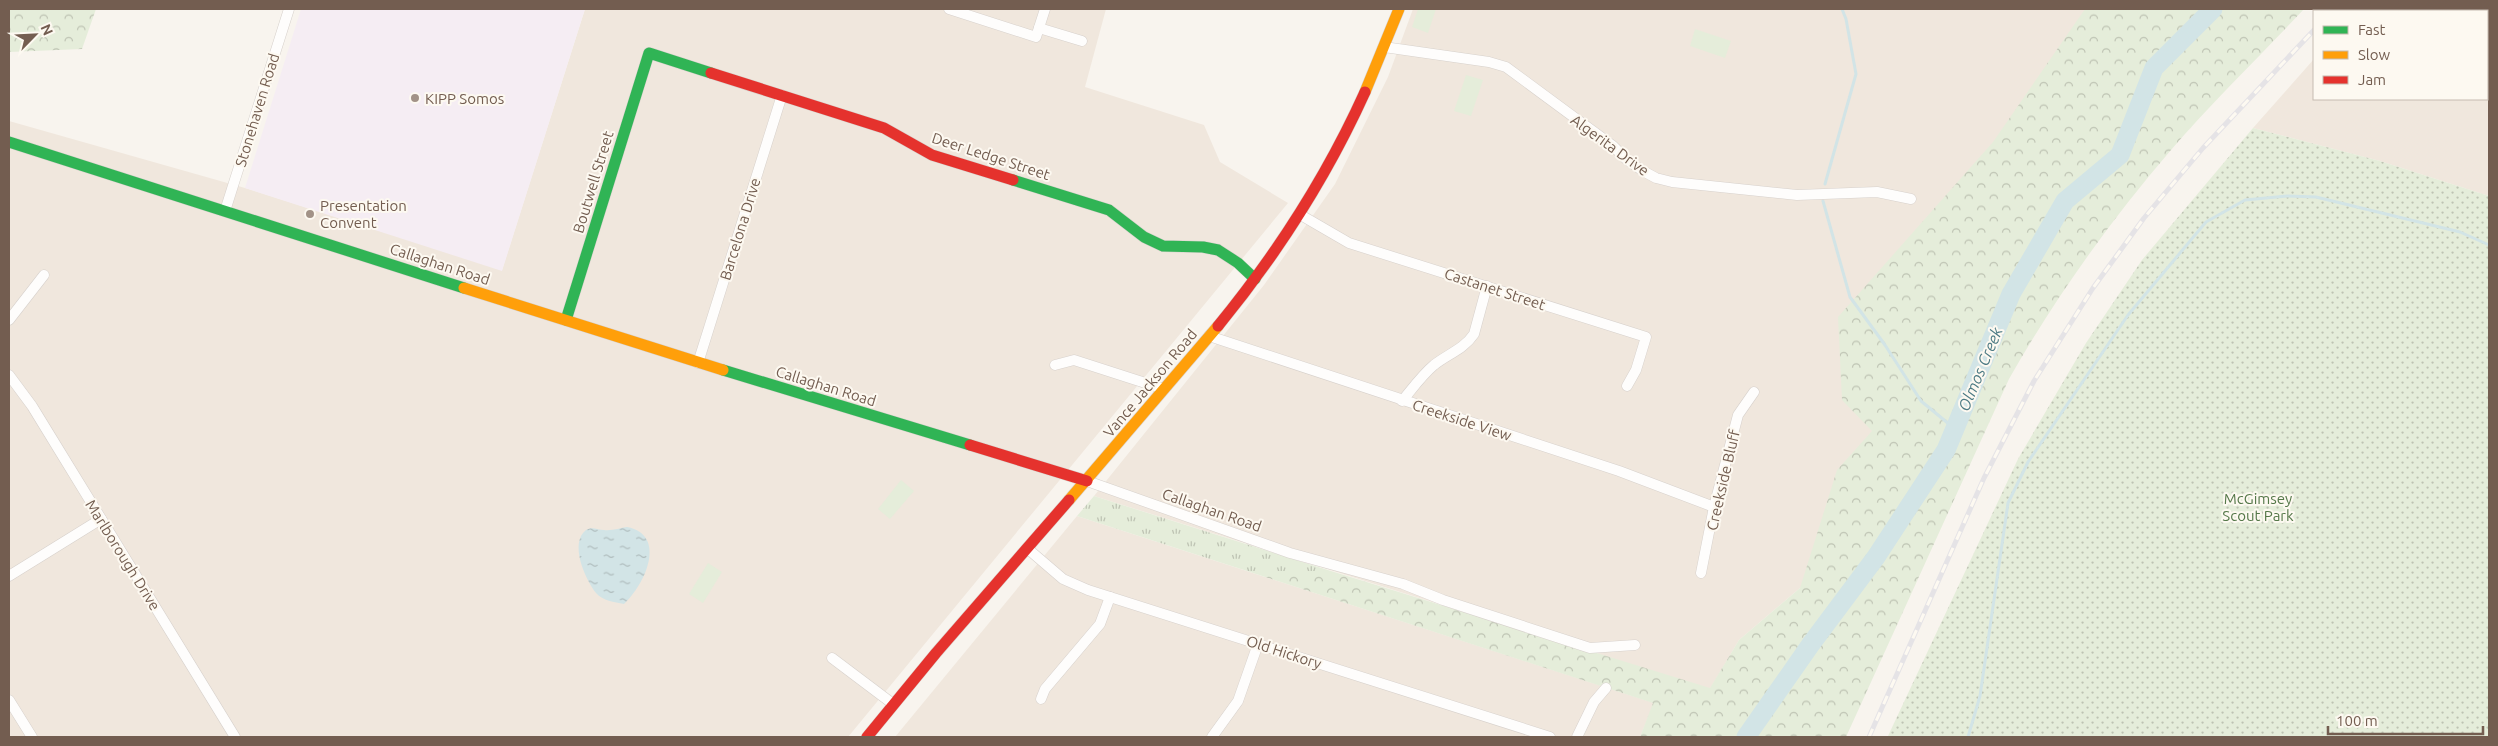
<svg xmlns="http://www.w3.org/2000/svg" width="2498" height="746" viewBox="0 0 2498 746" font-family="Ubuntu,sans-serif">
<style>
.residential{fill:#f0e7dd}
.education{fill:#f5edf3}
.grass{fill:url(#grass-tufts)}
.forest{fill:url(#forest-crowns)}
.park{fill:url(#park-dots)}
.pitch{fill:#e5edda}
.water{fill:url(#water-ripples)}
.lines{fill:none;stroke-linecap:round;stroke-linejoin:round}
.stream{stroke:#d2e4e6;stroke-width:3}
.river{stroke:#d2e4e6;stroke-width:19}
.street-casing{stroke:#d7d1cc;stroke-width:11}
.fast-casing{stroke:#d7d1cc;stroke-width:12}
.slow-casing{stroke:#d7d1cc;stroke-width:12}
.jam-casing{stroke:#d7d1cc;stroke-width:12}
.street{stroke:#fefdfc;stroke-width:10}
.fast{stroke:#30b455;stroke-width:11}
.slow{stroke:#ff9f0a;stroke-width:11}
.jam{stroke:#e5322d;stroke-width:11}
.rail-casing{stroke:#e5e3e6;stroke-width:5}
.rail{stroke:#fdf9f1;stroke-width:3;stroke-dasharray:9;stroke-linecap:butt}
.poi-dot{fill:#a29287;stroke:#fdf9f1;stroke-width:2}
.labels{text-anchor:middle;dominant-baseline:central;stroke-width:4;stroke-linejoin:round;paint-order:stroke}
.poi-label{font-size:15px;fill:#735d50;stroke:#fdf9f1;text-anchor:start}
.street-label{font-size:15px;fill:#735d50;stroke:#fdf9f1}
.park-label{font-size:15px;fill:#557849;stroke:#fdf9f1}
.water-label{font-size:16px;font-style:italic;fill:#4c7a84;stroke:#fdf9f1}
</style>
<defs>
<pattern id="grass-tufts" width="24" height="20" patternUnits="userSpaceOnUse" patternTransform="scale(1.25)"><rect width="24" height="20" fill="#e5edda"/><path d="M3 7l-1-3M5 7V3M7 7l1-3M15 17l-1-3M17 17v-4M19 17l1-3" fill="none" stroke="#bec3b3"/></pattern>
<pattern id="forest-crowns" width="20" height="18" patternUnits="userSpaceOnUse" patternTransform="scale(1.25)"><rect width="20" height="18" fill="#e5edda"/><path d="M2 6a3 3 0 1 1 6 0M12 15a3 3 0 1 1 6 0" fill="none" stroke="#bec3b3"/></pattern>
<pattern id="park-dots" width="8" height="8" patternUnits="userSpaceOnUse" patternTransform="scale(1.25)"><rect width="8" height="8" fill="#e5edda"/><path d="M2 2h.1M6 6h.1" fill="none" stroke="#bec3b3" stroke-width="1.8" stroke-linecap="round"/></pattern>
<pattern id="water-ripples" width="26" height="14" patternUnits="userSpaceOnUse" patternTransform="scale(1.25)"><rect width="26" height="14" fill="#d2e4e6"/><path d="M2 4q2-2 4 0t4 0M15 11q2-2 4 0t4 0" fill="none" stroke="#afbcbd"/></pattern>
</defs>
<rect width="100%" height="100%" fill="#f8f4ee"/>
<g class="residential">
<path d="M585,9H1106L1085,87L1204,125L1220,162L1288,203L848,737H9V121L245,188L502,270Z"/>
<path d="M1413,9H2183L1861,536L1739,640L1710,689L1094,496L1264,285L1335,184L1388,77Z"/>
<path d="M2359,9H2489V196L2380,161L2253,128L2314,59V99H2487V11H2357Z"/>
<path d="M1077,516L1654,703L1640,737H895Z"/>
</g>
<path class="education" d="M301,9H585L502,271L245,188Z"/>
<path class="grass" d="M1094,496L1331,571H1247L1077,516Z"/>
<g class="forest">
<path d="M9,9H96L82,49L9,52Z"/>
<path d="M2085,9H2304C2260,56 2213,101 2171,150C2110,221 2055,298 2009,379L1846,737H1640L1653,703L1247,571H1331L1710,688L1739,640L1800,588L1837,470L1872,431L1842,400L1838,317L1993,142Z"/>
</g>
<path class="park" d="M2253,128L2380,161L2489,196V737L1888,736L2018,459L2086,343L2142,260Z"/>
<g class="pitch">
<path d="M1418,9H1436L1428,33L1412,27Z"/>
<path d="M1695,29L1731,41L1725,58L1690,46Z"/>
<path d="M1466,75L1483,80L1471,116L1454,111Z"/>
<path d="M901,480L914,491L890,519L878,509Z"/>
<path d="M708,563L722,572L703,603L689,594Z"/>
</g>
<path class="water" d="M627,527C668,535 645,585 624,604C614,602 603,601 596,593C585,579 569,543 586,530C592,526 598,530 604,530C612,531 620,528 627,527Z"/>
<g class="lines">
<g class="stream">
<path d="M1825,184L1856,74L1846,19L1842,9"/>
<path d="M1823,201L1850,297L1885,345L1921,401L1955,429"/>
<path d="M1968,737L1980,696L2008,503L2028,462L2128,315L2206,222L2245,200L2287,196L2316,197L2460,232L2489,245"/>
</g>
<path class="river" d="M1746,737L1811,644L1876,557L1946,450L2011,294L2065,201L2120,155L2154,68L2213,9"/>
<defs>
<g id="street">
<path d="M949,9L1036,37L1045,9"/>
<path d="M1039,28L1082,41"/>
<path d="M1384,47L1489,62L1506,67L1613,146L1626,159L1643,171L1656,178L1672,182L1797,195L1877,192L1911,199"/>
<path d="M225,211L289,9"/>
<path d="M1299,214L1349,243L1646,337L1636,370L1627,386"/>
<path d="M9,320L44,275"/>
<path d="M1209,336L1619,471L1714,507"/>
<path d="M698,363L782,95"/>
<path d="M1055,365L1074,360L1164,389"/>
<path d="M9,375L32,406L235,737"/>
<path d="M1402,401C1412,389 1422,375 1434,365C1448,354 1464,349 1474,334L1487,286"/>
<path d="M1087,481L1290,553L1403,584L1443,600L1590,648L1635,645"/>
<path d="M1028,549L1063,579L1088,590L1550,737"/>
<path d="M1701,573L1714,507L1738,415L1754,392"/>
<path d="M9,576L101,519"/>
<path d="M832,658L893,704"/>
<path d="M1041,699L1045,689L1100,624L1110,597"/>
<path d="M9,700L32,737"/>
<path d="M1212,737L1238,701L1258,644"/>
<path d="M1577,737L1594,702L1606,688"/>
</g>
<g id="fast">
<path d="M9,142L464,288"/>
<path d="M1013,180L1109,210L1144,237L1163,246L1203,247L1218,250L1238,263L1255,279"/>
<path d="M566,320L649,53L711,73"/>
<path d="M723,370L970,445"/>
</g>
<g id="slow">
<path d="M1365,92L1399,9"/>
<path d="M464,288L723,370"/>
<path d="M1069,500L1218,326"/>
</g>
<g id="jam">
<path d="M711,73L884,128L932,155L1013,180"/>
<path d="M1218,326C1277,254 1327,176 1365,92"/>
<path d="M970,445L1087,481"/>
<path d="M867,737L936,653L1069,500"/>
</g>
</defs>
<use href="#street" class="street-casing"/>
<use href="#fast" class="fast-casing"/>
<use href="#slow" class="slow-casing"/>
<use href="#jam" class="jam-casing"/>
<use href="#street" class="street"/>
<use href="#fast" class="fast"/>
<use href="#slow" class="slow"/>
<use href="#jam" class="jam"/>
<defs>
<g id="rail">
<path d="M2332,11L2334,9"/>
<path d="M1869,737L1984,478L2034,381L2093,288L2144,218L2203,148L2314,30"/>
</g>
</defs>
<use href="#rail" class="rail-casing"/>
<use href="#rail" class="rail"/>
</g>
<g class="poi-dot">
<circle cx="415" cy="98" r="5"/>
<circle cx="310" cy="214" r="5"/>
</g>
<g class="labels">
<g class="poi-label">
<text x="425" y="98">KIPP Somos</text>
<text x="320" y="205">Presentation<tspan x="320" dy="17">Convent</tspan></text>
</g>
<g class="street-label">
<text transform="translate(257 110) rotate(-73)">Stonehaven Road</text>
<text transform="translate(1610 145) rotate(36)">Algerita Drive</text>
<text transform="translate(991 156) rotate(18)">Deer Ledge Street</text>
<text transform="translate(593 182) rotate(-73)">Boutwell Street</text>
<text transform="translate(740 229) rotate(-73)">Barcelona Drive</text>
<text transform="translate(440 264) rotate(18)">Callaghan Road</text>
<text transform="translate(1495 289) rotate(18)">Castanet Street</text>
<text transform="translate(1150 383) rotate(-50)">Vance Jackson Road</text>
<text transform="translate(826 386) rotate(17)">Callaghan Road</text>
<text transform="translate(1462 420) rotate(18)">Creekside View</text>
<text transform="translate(1723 480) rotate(-77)">Creekside Bluff</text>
<text transform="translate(1212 510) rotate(19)">Callaghan Road</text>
<text transform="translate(123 555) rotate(58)">Marlborough Drive</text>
<text transform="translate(1284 652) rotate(18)">Old Hickory</text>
</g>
<g class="park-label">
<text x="2258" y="498">McGimsey<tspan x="2258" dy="17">Scout Park</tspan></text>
</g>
<g class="water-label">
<text transform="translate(1980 369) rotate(-67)">Olmos Creek</text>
</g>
</g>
<rect width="2498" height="746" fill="none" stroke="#735d50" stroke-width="20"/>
<rect x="2313" y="10" width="175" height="90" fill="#fdf9f1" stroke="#c6bbb1"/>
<rect x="2323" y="26" width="25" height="8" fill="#30b455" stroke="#c6bbb1"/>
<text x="2358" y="35" font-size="15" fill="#735d50">Fast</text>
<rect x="2323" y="51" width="25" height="8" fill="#ff9f0a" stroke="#c6bbb1"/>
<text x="2358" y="60" font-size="15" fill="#735d50">Slow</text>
<rect x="2323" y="76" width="25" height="8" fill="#e5322d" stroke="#c6bbb1"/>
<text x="2358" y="85" font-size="15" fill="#735d50">Jam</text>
<g transform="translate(35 35) rotate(66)" stroke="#fdf9f1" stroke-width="4" paint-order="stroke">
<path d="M0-4L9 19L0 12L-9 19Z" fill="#735d50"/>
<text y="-8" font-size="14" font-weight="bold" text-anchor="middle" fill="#735d50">N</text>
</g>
<path d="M2328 726v8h155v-8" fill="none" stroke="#735d50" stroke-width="2.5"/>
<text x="2336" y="726" font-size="15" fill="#735d50" stroke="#fdf9f1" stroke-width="4" paint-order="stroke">100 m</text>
</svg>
